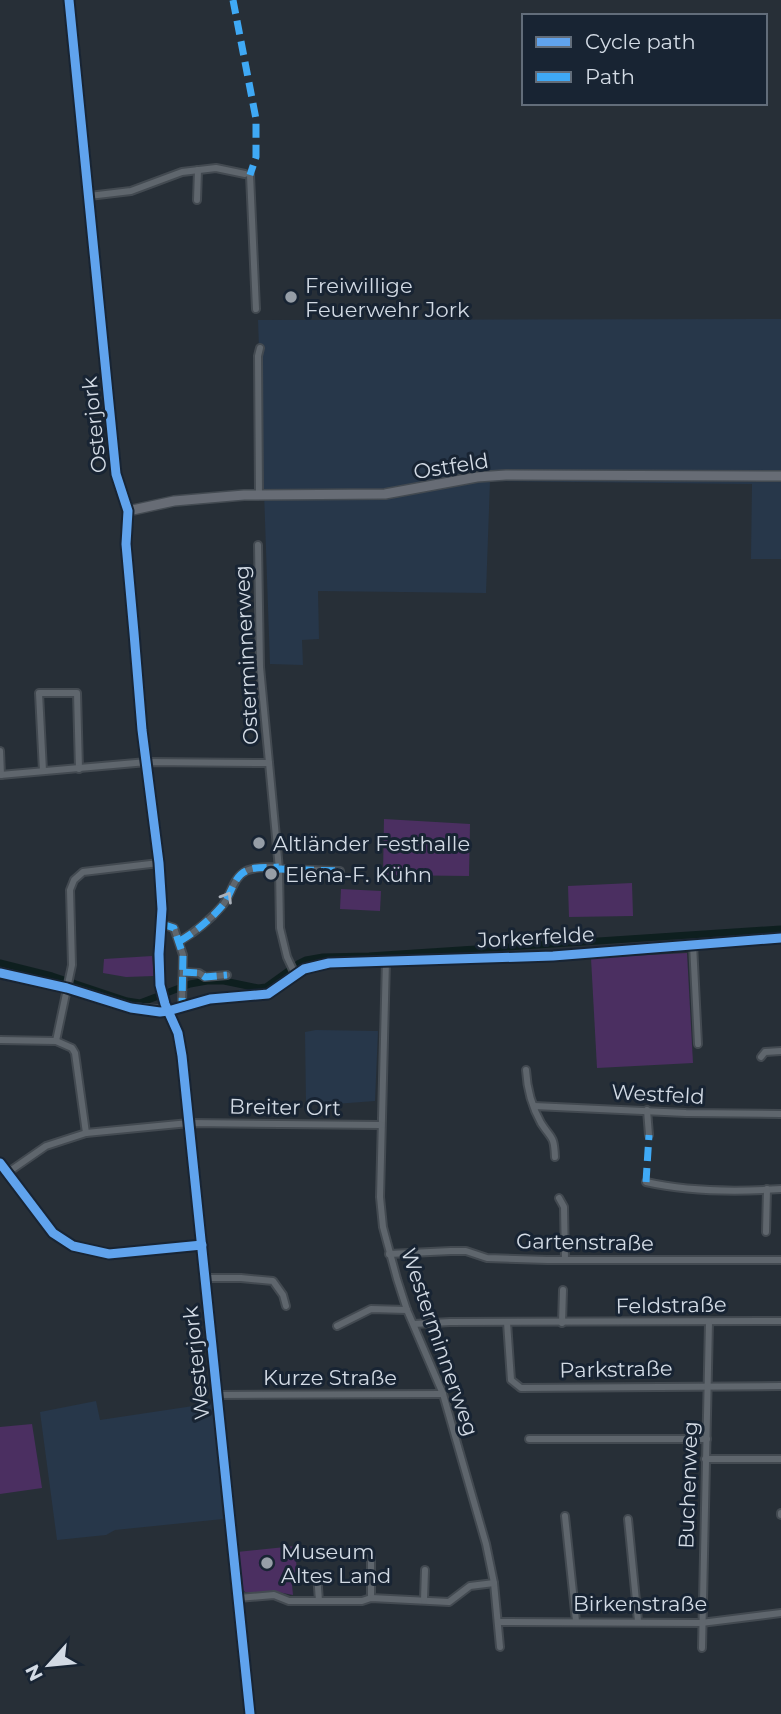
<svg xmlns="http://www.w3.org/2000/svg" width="781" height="1714" viewBox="0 0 781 1714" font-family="Montserrat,sans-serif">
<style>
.built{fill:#27374a}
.green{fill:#4b2f61}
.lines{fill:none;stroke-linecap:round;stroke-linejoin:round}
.canal{stroke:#0e1f1f;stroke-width:7}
.street-casing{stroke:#434a51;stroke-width:10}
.secondary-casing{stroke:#434a51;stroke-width:12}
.street{stroke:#5f666d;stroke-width:6}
.secondary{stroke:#676c75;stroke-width:9}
.quiet{stroke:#3fa9f5;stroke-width:7;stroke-dasharray:14 7;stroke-linecap:butt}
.cycleway-casing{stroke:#182433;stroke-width:13}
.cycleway{stroke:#60a3ed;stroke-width:9}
.oneway{stroke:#aab1ba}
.poi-dot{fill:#969ea7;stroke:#182433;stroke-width:2.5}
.labels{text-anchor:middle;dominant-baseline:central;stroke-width:6;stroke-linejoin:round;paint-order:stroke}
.poi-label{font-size:21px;fill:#d2dae4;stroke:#182433;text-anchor:start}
.street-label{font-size:21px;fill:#d2dae4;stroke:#182433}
</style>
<rect width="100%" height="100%" fill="#272f37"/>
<g class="built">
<path d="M781,319V559H751L752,484L490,481L486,593L318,591L319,639L302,640L303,665L270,664L258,320Z"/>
<path d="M316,1030L378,1031L375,1101L335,1104L306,1103L305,1032Z"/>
<path d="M96,1401L100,1420L213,1403L223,1519L115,1530L106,1535L57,1540L40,1412Z"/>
</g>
<g class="green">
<path d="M384,819L470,824L469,876L383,875Z"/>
<path d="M632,883L633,916L569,917L568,886Z"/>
<path d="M341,889L381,891L380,911L340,909Z"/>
<path d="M687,953L693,1063L597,1068L591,958Z"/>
<path d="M152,956L154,976L126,977L103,973L104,959Z"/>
<path d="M32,1424L42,1488L0,1494V1427Z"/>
<path d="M295,1546L297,1573L291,1574L293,1595L278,1592H245L241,1587L237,1552Z"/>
</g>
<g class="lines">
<path class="canal" d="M0,963L52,976L127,1001L140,1003L190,984L207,981H224L258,988L266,987L298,964L306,960L323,957L369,956L781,929"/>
<defs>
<g id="street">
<path d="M250,175L256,309"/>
<path d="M89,196L131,191L182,172L216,168L245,174"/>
<path d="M197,200L198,170"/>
<path d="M259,495L258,356L260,348"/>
<path d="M258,545L260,667L279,869L280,928L287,957L295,974"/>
<path d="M0,751L1,775"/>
<path d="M43,771L39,693H77L79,769"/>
<path d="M0,775L147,762L269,763"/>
<path d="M279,869L340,871"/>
<path d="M162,924L174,928L183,955L182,1006"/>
<path d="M180,941C195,932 210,920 222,906C231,896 233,877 246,871C255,866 269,868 279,867"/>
<path d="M693,944L698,1044"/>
<path d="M386,960L380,1197L383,1227L397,1279L407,1310L443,1394L486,1544L494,1583L500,1647"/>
<path d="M183,972L199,973L205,977L227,975"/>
<path d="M168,1011L210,999L268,994L304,969L329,963L553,956L781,938"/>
<path d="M0,1040L56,1041L72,965L70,890L74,880L83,872L159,863"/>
<path d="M56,1041L72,1048L75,1053L86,1133"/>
<path d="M761,1057L765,1052L781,1051"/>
<path d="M526,1070C527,1088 532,1107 541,1123C552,1140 554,1135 555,1157"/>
<path d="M534,1106L686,1113L781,1114"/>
<path d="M647,1110L649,1135"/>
<path d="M0,1163L53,1233L73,1246L109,1254L202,1245"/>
<path d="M7,1173L46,1146L86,1133L189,1123L381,1125"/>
<path d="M646,1182C690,1192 736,1192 781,1189"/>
<path d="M559,1198L564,1207L565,1260"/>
<path d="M766,1232L767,1189"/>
<path d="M389,1254L451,1251H466L487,1258L547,1260H781"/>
<path d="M205,1278H241L273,1281L283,1295L286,1306"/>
<path d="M507,1322L511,1380L521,1388L781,1386"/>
<path d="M562,1323L563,1290"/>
<path d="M414,1324L450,1322L781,1321"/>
<path d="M337,1326L371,1309L407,1310"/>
<path d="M217,1395L443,1394"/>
<path d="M529,1439H707"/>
<path d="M705,1459H781"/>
<path d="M781,1513V1515"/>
<path d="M565,1516L576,1621"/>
<path d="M628,1519L638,1621"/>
<path d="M371,1558V1598"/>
<path d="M317,1574L319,1601"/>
<path d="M238,1598L274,1595L289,1601H362L371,1598L449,1602L470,1586L494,1583"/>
<path d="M424,1600L425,1570"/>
<path d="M498,1622L701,1623L781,1613"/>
<path d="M702,1648L709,1322"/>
</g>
<g id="secondary">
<path d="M69,0L116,474L128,511L126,544L134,633L142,730L159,863L162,909L159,954L160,985L165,1004L178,1033L182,1056L250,1714"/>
<path d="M128,511L174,501L244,495L385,494L477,477L506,475L781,476"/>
<path d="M0,973L67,988L131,1008L168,1011"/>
</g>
</defs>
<use href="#street" class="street-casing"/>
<use href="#secondary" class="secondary-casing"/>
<use href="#street" class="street"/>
<use href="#secondary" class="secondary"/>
<g class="quiet">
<path d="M233,0L256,119V157L250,175"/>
<path d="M279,869L340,871"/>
<path d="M162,924L174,928L183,955L182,1006"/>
<path d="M180,941C195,932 210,920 222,906C231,896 233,877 246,871C255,866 269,868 279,867"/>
<path d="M183,972L199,973L205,977L227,975"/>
<path d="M646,1182L649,1135"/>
</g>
<defs>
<g id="cycleway">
<path d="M69,0L116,474L128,511L126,544L134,633L142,730L159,863L162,909L159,954L160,985L165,1004L178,1033L182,1056L250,1714"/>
<path d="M0,973L67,988L131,1008L160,1012L168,1011L210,999L268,994L304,969L329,963L553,956L781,938"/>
<path d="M0,1163L53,1233L73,1246L109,1254L202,1245"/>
</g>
</defs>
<use href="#cycleway" class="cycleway-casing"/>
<use href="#cycleway" class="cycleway"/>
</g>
<defs><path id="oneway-chevron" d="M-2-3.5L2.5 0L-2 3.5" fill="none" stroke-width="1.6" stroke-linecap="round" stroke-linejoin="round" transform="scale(1.75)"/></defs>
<use class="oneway" href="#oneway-chevron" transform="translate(227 897) rotate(-59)"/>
<g class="poi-dot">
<circle cx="291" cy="297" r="7"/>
<circle cx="259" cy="843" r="7"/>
<circle cx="271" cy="874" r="7"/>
<circle cx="267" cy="1563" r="7"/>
</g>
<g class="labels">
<g class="poi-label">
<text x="305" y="285">Freiwillige<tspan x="305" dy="24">Feuerwehr Jork</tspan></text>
<text x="273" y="843">Altländer Festhalle</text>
<text x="285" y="874">Elena-F. Kühn</text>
<text x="281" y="1551">Museum<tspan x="281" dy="24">Altes Land</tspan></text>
</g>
<g class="street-label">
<text transform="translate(94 425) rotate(-96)">Osterjork</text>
<text transform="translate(451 466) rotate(-9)">Ostfeld</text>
<text transform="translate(246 655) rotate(-93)">Osterminnerweg</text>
<text transform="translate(536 937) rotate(-3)">Jorkerfelde</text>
<text transform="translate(658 1094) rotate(3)">Westfeld</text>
<text transform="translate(285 1107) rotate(1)">Breiter Ort</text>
<text transform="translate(585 1242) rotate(1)">Gartenstraße</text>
<text transform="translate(671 1305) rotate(-1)">Feldstraße</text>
<text transform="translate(440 1342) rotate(71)">Westerminnerweg</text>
<text transform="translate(196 1363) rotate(-96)">Westerjork</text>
<text transform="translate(616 1369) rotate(-1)">Parkstraße</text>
<text x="330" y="1377">Kurze Straße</text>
<text transform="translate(688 1485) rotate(-88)">Buchenweg</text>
<text x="640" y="1603">Birkenstraße</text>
</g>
</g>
<rect x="522" y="14" width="245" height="91" fill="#182433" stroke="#626d7a" stroke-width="2"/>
<rect x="536" y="37" width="35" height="10" fill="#60a3ed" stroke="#626d7a" stroke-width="2"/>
<text x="585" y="49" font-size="21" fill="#d2dae4">Cycle path</text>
<rect x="536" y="72" width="35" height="10" fill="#3fa9f5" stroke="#626d7a" stroke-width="2"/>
<text x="585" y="84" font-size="21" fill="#d2dae4">Path</text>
<g transform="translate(49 1665) rotate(243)" stroke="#182433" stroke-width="5" paint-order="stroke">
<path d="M0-5L12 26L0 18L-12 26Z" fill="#d2dae4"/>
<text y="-10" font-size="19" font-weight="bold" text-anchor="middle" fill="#d2dae4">N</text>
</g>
</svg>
